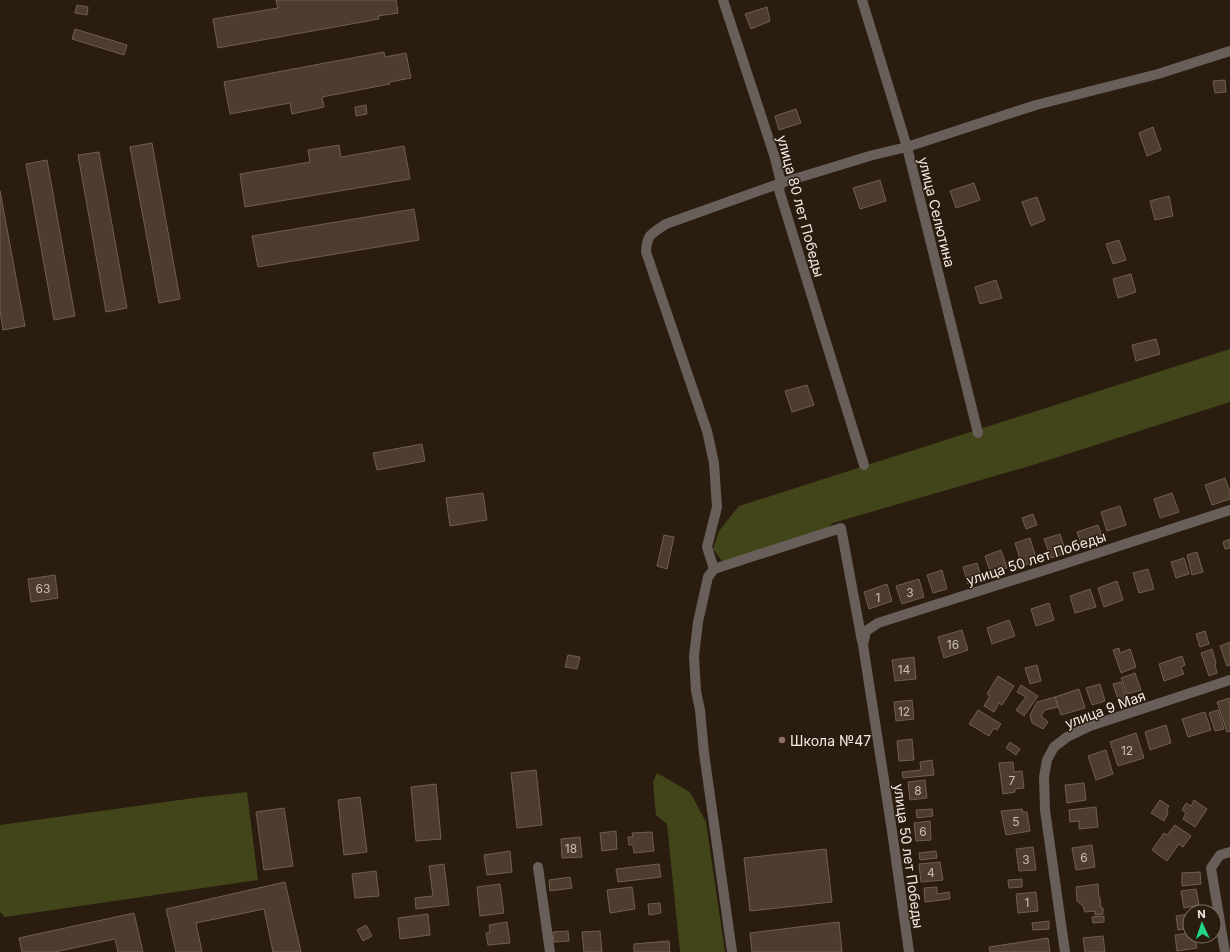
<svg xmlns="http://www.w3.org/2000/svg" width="1230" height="952" viewBox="0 0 1230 952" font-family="Inter,sans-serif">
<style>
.green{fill:#414519}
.building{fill:#4d3d2f;stroke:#705f51}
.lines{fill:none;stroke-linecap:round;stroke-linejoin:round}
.street{stroke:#685f5a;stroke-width:10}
.education-dot{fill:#8d6e63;stroke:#2a1c0f;stroke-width:1.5}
.labels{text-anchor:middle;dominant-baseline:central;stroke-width:3;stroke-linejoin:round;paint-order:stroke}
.number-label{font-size:12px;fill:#cabeb4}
.street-label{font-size:14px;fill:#f3e9e0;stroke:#2a1c0f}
.poi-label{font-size:14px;fill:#f3e9e0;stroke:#2a1c0f;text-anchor:start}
</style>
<rect width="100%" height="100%" fill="#2a1c0f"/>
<g class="green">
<path d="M1230,349V402L1033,465L833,523L823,532L725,565L713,549L719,531L739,506Z"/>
<path d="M657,773L690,792L706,822L725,952H680L667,824L656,815L653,782Z"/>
<path d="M247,792L258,880L5,917L0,912V825L194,798Z"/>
</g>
<g class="building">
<path d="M276,0H396L398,13L378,16L379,19L218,48L213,19L278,8Z"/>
<path d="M77,5L88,7L87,15L75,13Z"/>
<path d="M767,7L770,21L751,29L745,14Z"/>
<path d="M75,29L127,45L124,55L72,39Z"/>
<path d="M384,52L385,57L406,53L411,78L389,82L390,84L322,97L324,107L292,114L290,103L230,114L224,82Z"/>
<path d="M1225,80L1226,92L1215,93L1213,81Z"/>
<path d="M366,105L367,114L356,116L355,107Z"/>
<path d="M796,109L801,123L779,130L775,116Z"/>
<path d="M1153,127L1161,150L1147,156L1139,133Z"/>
<path d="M152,143L180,299L159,303L130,147Z"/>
<path d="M339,145L341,157L404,146L410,179L245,207L240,174L310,162L308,150Z"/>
<path d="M99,152L127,308L106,312L78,155Z"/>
<path d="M47,160L75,316L54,320L26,164Z"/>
<path d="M880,180L886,201L860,209L853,188Z"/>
<path d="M974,183L980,200L956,208L950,191Z"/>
<path d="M0,191L25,326L3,330L0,311Z"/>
<path d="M1169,196L1173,216L1155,220L1150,201Z"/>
<path d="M1037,197L1045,220L1031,226L1022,202Z"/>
<path d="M414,209L419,240L258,267L252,236Z"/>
<path d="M1119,240L1126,260L1113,264L1106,244Z"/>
<path d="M1131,274L1136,292L1118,298L1113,279Z"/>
<path d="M996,280L1002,298L980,304L975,287Z"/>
<path d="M1156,339L1160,354L1136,361L1132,345Z"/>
<path d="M807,385L814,405L792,412L785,391Z"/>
<path d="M422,444L425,461L377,470L373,453Z"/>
<path d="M1225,478L1230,492V499L1212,505L1205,485Z"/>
<path d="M483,493L487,520L450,526L446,498Z"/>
<path d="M1172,493L1179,512L1160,518L1154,499Z"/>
<path d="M1120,506L1126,525L1107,531L1101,512Z"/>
<path d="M1033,514L1037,525L1026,529L1022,518Z"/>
<path d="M1098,525L1103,539L1082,546L1077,532Z"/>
<path d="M1060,534L1066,553L1051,558L1044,539Z"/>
<path d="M664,535L674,537L667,569L657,566Z"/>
<path d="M1030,538L1037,561L1022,566L1015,543Z"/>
<path d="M1230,539V548L1225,549L1223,542Z"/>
<path d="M1001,550L1007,568L991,574L985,556Z"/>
<path d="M1197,552L1203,572L1192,575L1187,555Z"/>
<path d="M1184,558L1189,574L1176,578L1171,562Z"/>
<path d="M977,563L982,579L968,584L963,567Z"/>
<path d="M1148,569L1154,589L1139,593L1133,573Z"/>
<path d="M942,570L947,589L933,593L927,575Z"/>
<path d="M55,575L58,598L31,602L28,579Z"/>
<path d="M919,579L924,597L902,604L896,586Z"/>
<path d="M1117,581L1123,600L1104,607L1098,588Z"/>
<path d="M887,584L892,601L869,609L864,592Z"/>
<path d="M1090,589L1096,607L1075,613L1070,596Z"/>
<path d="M1049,603L1054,620L1036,626L1031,609Z"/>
<path d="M1009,620L1015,636L992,644L987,628Z"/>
<path d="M962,630L968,650L944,658L938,637Z"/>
<path d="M1205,631L1209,644L1200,647L1196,634Z"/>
<path d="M1230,642V665L1227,666L1220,646Z"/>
<path d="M1119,648L1120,653L1130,649L1136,667L1121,673L1113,650Z"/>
<path d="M1212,649L1216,663L1215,665L1217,673L1209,676L1201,653Z"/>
<path d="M568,655L580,657L577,669L565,667Z"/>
<path d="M1182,656L1185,665L1181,667L1184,674L1164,681L1159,664Z"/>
<path d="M914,657L916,679L895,681L892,660Z"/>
<path d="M1037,665L1041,681L1030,684L1025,668Z"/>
<path d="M1135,673L1141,690L1127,694L1121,678Z"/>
<path d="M998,676L1014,686L1002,705L999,703L994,712L984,706L990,696L987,694Z"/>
<path d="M1121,682L1127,700L1119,702L1113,684Z"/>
<path d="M1100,684L1105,701L1092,705L1086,688Z"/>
<path d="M1021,685L1038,696L1024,716L1016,710L1026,697L1017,692Z"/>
<path d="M1079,689L1085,708L1061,715L1055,697Z"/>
<path d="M1055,697L1058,707L1045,710L1041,716L1048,722L1043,729L1032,723L1030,715L1037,702Z"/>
<path d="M1230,698V731L1227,732L1217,702Z"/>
<path d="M912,700L914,719L896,721L894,702Z"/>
<path d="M978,710L1001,724L997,730L994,728L989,736L969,724Z"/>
<path d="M1218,710L1224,729L1215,731L1209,713Z"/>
<path d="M1205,712L1211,730L1188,737L1182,719Z"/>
<path d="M1166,725L1171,743L1150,750L1145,732Z"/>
<path d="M1136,733L1144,758L1118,766L1110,742Z"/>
<path d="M912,739L914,760L899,761L897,741Z"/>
<path d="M1010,742L1020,749L1016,755L1006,748Z"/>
<path d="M1106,750L1113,774L1096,780L1088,756Z"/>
<path d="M932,760L934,775L903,778L902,772L921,770L920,762Z"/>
<path d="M1013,762L1014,772L1022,771L1024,788L1015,789V792L1003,794L999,763Z"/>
<path d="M536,770L542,825L517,828L511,773Z"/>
<path d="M925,780L927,798L910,800L908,782Z"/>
<path d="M1084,783L1086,800L1067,803L1065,785Z"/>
<path d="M436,784L441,839L416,841L411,787Z"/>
<path d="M360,797L367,852L344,855L338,800Z"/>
<path d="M1160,800L1169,806L1167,809L1168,813L1164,821L1151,813Z"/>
<path d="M1194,800L1207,809L1195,827L1183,819L1186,813L1182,810L1186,803L1191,806Z"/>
<path d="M1096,807L1098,827L1079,829V821L1070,822L1069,810Z"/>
<path d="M284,808L293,866L264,870L256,812Z"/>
<path d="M932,809L933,816L917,818L916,810Z"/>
<path d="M1022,809L1023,812H1027L1030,831L1006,835L1001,811Z"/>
<path d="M930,821L931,840L916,841L914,823Z"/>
<path d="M1175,825L1191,836L1183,847L1179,844L1167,861L1152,850L1164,833L1167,835Z"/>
<path d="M616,831L617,849L602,851L600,833Z"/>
<path d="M652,832L654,851L634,853L633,845H629L628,837H633L632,833Z"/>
<path d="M580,837L582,857L562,858L561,839Z"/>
<path d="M1092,845L1095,867L1076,870L1072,848Z"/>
<path d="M1033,847L1036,870L1019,871L1016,849Z"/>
<path d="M826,849L832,902L750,911L744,858Z"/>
<path d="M510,851L512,872L487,875L484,855Z"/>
<path d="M936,851L937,858L920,860L919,853Z"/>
<path d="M940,862L943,880L921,882L919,864Z"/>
<path d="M444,864L449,905L416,909L415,898L433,896L429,866Z"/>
<path d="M659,864L661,877L618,882L616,869Z"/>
<path d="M376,871L379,896L355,898L352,874Z"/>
<path d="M1200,872L1201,884L1182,886V873Z"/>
<path d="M570,877L572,888L550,891L549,880Z"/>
<path d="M1022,879V887L1009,888L1008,880Z"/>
<path d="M285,882L301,952H273L264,909L196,923L202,952H176L166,909Z"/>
<path d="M500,884L504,913L480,916L477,887Z"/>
<path d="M1098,884L1099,898H1100L1101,908H1103V914L1095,915V911L1085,912L1083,906L1077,901L1076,887Z"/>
<path d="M632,887L635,909L610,913L607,890Z"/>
<path d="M937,887V894L949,892L950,899L925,902L924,888Z"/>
<path d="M1196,889L1199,905L1184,908L1181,891Z"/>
<path d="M1036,892L1038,911L1018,913L1016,894Z"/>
<path d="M660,903L661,913L649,915L648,904Z"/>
<path d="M134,913L143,952H118L115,939L55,952H22L19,938Z"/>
<path d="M428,914L430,935L400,939L398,918Z"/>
<path d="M1190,914V928L1178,930L1176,916Z"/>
<path d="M1104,916V922L1093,923L1092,917Z"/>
<path d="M1049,921V929L1033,930L1032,923Z"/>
<path d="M507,922L510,943L488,945L486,933L490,932L489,925Z"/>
<path d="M839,922L842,952H752L750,933Z"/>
<path d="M366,925L372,936L363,941L357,930Z"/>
<path d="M568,931L569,941L554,942L553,932Z"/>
<path d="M600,931L602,952H584L582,932Z"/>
<path d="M1190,933V936H1195L1197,948L1177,951L1175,935Z"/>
<path d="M1103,936L1105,952H1085L1083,938Z"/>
<path d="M1048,938L1050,952H990L989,947Z"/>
<path d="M669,941L670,952H634V944Z"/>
</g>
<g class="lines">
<g class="street">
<path d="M723,0L775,158L781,183L779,190L864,465"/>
<path d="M862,0L907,147L978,433"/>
<path d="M714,569L841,528L862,641"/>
<path d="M538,867L550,952"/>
<path d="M732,952L704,753L700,710L696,691L694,656L698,622L708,577L714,569L707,547L717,507L714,463L707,431L646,252C647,234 651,234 666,224L781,183L873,155L907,147L1036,105L1158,74L1230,51"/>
<path d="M909,952L892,831L863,645L866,631L878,623L1042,571L1230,510"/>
<path d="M1065,952L1045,810L1044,777L1047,760L1054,747L1067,737L1090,726L1230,680"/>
<path d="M1225,952L1211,868L1220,855L1230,852"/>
</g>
</g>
<circle class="education-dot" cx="782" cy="740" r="4"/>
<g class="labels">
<g class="number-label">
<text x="43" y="588">63</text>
<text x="910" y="592">3</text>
<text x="878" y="597">1</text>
<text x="953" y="644">16</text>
<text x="904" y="669">14</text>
<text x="904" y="711">12</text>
<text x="1127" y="750">12</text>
<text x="1012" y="780">7</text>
<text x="918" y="790">8</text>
<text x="1016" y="821">5</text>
<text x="923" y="831">6</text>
<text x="571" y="848">18</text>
<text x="1084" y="857">6</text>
<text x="1026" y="859">3</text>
<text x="931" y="872">4</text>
<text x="1027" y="902">1</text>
</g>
<g class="street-label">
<text transform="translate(801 206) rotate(75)">улица 80 лет Победы</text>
<text transform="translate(937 212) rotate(76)">улица Селютина</text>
<text transform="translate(1036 558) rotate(-18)">улица 50 лет Победы</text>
<text transform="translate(1105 709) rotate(-20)">улица 9 Мая</text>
<text transform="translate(909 856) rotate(82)">улица 50 лет Победы</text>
</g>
<g class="poi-label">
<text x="790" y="740">Школа №47</text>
</g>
</g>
<g transform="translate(1202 924) rotate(357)"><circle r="19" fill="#2a1c0f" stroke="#7a6e63"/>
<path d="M0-3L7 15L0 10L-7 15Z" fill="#20d887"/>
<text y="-6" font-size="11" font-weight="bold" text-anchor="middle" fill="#f3e9e0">N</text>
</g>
</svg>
